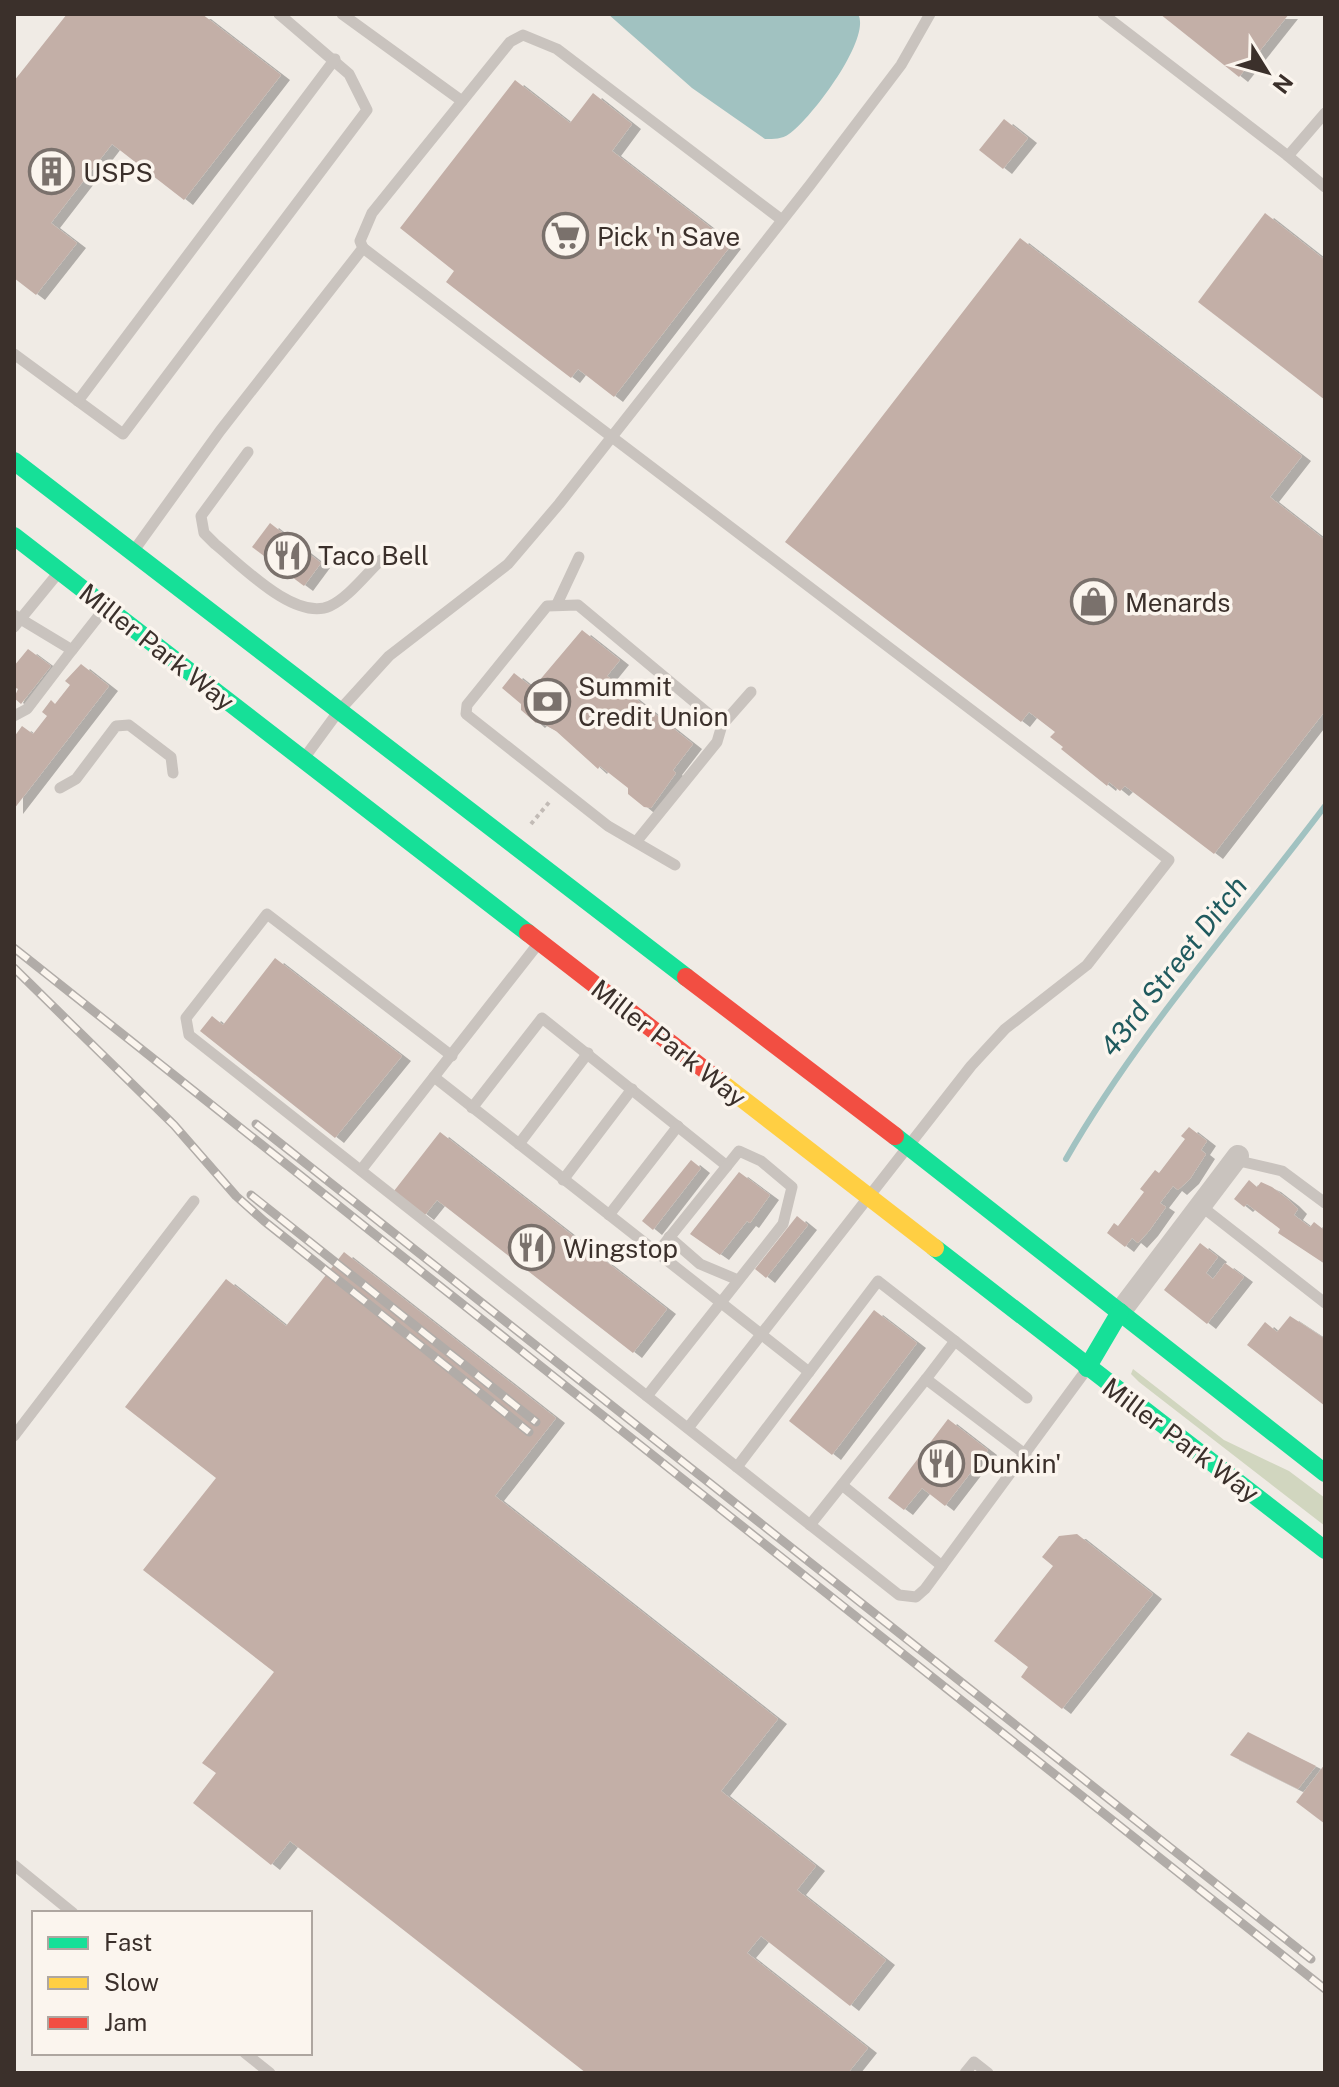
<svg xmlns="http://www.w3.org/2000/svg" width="1339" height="2087" viewBox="0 0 1339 2087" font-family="'Public Sans',sans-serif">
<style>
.green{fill:#d1d6bf}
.water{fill:#a1c2c1}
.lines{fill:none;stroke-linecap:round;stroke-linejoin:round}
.stream{stroke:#a1c2c1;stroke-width:6}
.building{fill:#c3afa7;filter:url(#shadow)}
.path{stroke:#c2bbb6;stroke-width:4;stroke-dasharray:4 4;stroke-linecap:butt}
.lane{stroke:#c9c3be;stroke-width:11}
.street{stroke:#c9c3be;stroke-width:22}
.fast{stroke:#16e098;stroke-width:18}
.slow{stroke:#ffcf43;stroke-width:18}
.jam{stroke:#f24e42;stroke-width:18}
.rail-casing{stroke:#b1aca8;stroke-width:9}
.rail{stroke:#fbf5ee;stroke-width:6;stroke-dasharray:18;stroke-linecap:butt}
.labels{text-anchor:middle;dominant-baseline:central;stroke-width:7;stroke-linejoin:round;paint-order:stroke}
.poi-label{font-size:26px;fill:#3b302b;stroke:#fbf5ee;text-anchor:start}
.street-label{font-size:26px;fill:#3b302b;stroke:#fbf5ee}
.water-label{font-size:28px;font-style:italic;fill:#1f5a5e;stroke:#fbf5ee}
</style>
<defs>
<filter id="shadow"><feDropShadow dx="9" dy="5" stdDeviation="0" flood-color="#0004"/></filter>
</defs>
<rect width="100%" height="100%" fill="#f0ebe5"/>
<path class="green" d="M1133,1369L1224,1440L1289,1471L1325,1498V1526L1139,1382L1131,1374Z"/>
<path class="water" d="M608,14H858C872,38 811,119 789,134C782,139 774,139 765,139L692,88Z"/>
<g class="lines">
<path class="stream" d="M1066,1159C1139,1032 1237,923 1325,806"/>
</g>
<g class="building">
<path d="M67,14H202L281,75L184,200L112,144L51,223L77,243L36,295L14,278V81Z"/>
<path d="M1160,14H1289L1239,77Z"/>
<path d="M515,80L570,123L593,93L632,124L612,151L732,244L614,397L578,369L571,378L446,282L454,271L400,228Z"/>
<path d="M1004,119L1028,138L1003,169L979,150Z"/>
<path d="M1265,213L1325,260V400L1198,302Z"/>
<path d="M1020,238L1302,456L1270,497L1325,540V711L1214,854L1125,786L1120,791L1109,782L1107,786L1061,749L1063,747L1050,737L1055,732L1029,712L1021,722L785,542Z"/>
<path d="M270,523L321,563L304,586L252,547Z"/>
<path d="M582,630L620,660L607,676L693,744L673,770L676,773L651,808L644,807L628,794V788L600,766L598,769L556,731L538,721L536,723L521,710V704L502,688L514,673L533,688Z"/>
<path d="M28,649L51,666L21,704L14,698L18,689L14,687V666Z"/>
<path d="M81,664L109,686L14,809V737L22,726L33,734L47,716L42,712L51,700L55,704L70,685L65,681Z"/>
<path d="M275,958L402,1056L335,1138L200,1031L212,1016L223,1025Z"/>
<path d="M1189,1127L1207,1141L1201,1150L1206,1154L1190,1179L1178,1190L1173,1186L1160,1203L1166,1207L1149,1231L1138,1243L1132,1238L1125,1247L1107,1233L1114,1223L1118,1226L1144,1192L1140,1189L1155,1170L1159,1173L1185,1139L1181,1136Z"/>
<path d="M440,1132L667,1309L633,1353L437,1200L425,1215L394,1191Z"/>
<path d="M691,1160L701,1168L653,1230L642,1221Z"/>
<path d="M739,1172L770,1195L750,1223L747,1221L720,1255L690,1234Z"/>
<path d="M1249,1180L1257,1187L1261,1182L1272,1187L1290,1201L1298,1209L1294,1215L1310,1227L1314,1222L1323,1229L1325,1226V1264L1278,1233L1280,1229L1247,1204L1244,1207L1234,1199Z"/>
<path d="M797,1216L808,1225L766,1278L755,1269Z"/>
<path d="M1200,1243L1218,1257L1206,1273L1213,1279L1225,1263L1244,1277L1207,1324L1164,1290Z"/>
<path d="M344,1252L556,1418L495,1496L778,1719L721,1791L816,1866L797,1890L886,1960L850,2006L761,1936L747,1953L868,2048L848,2073H586L290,1841L271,1865L193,1803L216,1773L202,1763L274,1672L143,1570L216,1478L125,1407L226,1279L286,1326Z"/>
<path d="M874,1310L917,1343L832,1455L789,1421Z"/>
<path d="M1290,1316L1325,1339V1406L1247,1345L1265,1322L1277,1332Z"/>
<path d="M948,1419L988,1450L945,1506L922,1488L904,1510L888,1498Z"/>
<path d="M1077,1534L1153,1594L1062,1709L1021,1677L1028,1667L994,1641L1053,1566L1042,1557L1059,1536Z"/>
<path d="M1248,1732L1316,1766L1298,1789L1230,1755Z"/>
<path d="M1325,1764V1824L1296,1802Z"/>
</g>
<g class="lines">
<path class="path" d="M531,824L551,800"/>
<g class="lane">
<path d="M342,14L462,101"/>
<path d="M1103,14L1288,156L1325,113"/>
<path d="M1288,156L1325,187"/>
<path d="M363,248L1169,860L1087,965L1005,1029L971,1066L688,1428"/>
<path d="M14,354L123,434L367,110L349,74L279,14"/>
<path d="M78,401L335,59"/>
<path d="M248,452L201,516L204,533L215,544C240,564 295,622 330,606C348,598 366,574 381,560"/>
<path d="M135,549L220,431L363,248L360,241L372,213L510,42L523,35L557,49L782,220"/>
<path d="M557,604L579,557"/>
<path d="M14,615L72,650L105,608"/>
<path d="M14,627L59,572"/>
<path d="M14,716L27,709L72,650"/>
<path d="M722,725L751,692"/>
<path d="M305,757L338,712L389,656L508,564L559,504L810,185L901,65L930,14"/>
<path d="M60,788L76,779L116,726L129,725L171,757L173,773"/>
<path d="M636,842L717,742L722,725L578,605L547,606L467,705L466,714L608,826L675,865"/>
<path d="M452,1056L267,914L186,1018L189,1035L899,1595L916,1597L925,1589L1087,1369"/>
<path d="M434,1077L809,1372"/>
<path d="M472,1108L542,1018L727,1166"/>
<path d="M519,1144L588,1053"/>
<path d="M1235,1160L1282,1171L1325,1203"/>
<path d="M361,1170L538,944"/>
<path d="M563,1180L632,1089"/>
<path d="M1201,1206L1325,1303"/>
<path d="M609,1215L678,1126"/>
<path d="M669,1237L700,1264L738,1280"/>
<path d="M926,1379L955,1341L1027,1398"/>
<path d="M647,1396L783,1224L792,1187L761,1161L739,1151L657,1253"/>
<path d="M14,1436L194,1201"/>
<path d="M737,1467L878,1281L955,1341"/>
<path d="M842,1485L942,1566"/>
<path d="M810,1525L926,1379L1026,1455"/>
<path d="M14,1865L73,1913"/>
<path d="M245,2053L270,2073"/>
<path d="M965,2073L974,2062L988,2073"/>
</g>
<path class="street" d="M1120,1312L1238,1156"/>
<g class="fast">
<path d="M14,461L686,977"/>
<path d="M14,536L528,933"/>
<path d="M895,1136L1325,1473"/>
<path d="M935,1248L1325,1550"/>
<path d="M1087,1368L1120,1312"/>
</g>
<path class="slow" d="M718,1080L935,1248"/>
<g class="jam">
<path d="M528,933L718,1080"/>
<path d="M686,977L895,1136"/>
</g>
<defs>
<g id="rail">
<path d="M14,948L1325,1989"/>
<path d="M14,968L174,1125L236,1196L264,1221L529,1432"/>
<path d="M256,1124L1311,1959"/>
<path d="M251,1195L536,1422"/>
</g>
</defs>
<use href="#rail" class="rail-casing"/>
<use href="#rail" class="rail"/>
</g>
<defs>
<symbol id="building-ring" viewBox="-11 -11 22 22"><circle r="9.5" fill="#fbf5ee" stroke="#7a716c" stroke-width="1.5"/><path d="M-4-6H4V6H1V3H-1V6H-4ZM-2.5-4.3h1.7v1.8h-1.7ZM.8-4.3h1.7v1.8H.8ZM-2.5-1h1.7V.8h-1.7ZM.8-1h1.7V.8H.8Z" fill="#7a716c"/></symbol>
<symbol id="supermarket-ring" viewBox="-11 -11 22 22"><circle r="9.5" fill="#fbf5ee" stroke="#7a716c" stroke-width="1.5"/><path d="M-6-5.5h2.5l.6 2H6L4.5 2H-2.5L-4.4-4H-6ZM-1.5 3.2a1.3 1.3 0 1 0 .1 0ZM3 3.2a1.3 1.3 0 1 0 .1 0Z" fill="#7a716c"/></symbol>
<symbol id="restaurant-ring" viewBox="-11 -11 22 22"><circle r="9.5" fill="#fbf5ee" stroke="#7a716c" stroke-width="1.5"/><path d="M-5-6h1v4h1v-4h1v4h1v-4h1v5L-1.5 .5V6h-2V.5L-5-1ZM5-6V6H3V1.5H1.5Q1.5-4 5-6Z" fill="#7a716c"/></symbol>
<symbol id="shop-ring" viewBox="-11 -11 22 22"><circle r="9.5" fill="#fbf5ee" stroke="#7a716c" stroke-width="1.5"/><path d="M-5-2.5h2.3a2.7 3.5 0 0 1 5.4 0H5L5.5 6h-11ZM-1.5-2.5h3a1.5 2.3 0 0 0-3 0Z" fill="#7a716c"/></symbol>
<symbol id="bank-ring" viewBox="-11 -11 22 22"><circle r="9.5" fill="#fbf5ee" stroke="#7a716c" stroke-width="1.5"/><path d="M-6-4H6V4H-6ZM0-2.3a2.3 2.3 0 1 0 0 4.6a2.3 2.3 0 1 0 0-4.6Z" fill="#7a716c"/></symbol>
</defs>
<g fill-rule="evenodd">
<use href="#building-ring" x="26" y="146" width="51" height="51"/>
<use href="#supermarket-ring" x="540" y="210" width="51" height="51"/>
<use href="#restaurant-ring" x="262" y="530" width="51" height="51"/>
<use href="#shop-ring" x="1068" y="576" width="51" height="51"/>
<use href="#bank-ring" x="522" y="676" width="51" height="51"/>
<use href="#restaurant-ring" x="506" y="1222" width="51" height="51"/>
<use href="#restaurant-ring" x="916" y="1438" width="51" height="51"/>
</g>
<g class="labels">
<g class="poi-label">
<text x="83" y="172">USPS</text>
<text x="597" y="236">Pick 'n Save</text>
<text x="318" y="555">Taco Bell</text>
<text x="1125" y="602">Menards</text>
<text x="578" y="686">Summit<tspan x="578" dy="30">Credit Union</tspan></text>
<text x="563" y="1248">Wingstop</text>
<text x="972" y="1463">Dunkin'</text>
</g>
<g class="street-label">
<text transform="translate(157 647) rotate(38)">Miller Park Way</text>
<text transform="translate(669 1043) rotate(38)">Miller Park Way</text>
<text transform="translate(1181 1440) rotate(37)">Miller Park Way</text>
</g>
<g class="water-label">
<text transform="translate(1173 966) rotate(-52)">43rd Street Ditch</text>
</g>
</g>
<rect width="1339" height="2087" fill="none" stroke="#3b302b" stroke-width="32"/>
<rect x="32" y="1911" width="280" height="144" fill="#fbf5ee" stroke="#aea6a0" stroke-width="2"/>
<rect x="48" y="1937" width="40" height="12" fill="#16e098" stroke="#aea6a0" stroke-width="2"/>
<text x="104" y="1951" font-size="24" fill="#3b302b">Fast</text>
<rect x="48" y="1977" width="40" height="12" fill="#ffcf43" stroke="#aea6a0" stroke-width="2"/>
<text x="104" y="1991" font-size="24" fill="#3b302b">Slow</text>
<rect x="48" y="2017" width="40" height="12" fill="#f24e42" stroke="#aea6a0" stroke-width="2"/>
<text x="104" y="2031" font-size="24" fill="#3b302b">Jam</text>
<g transform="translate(1267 72) rotate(127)" stroke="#fbf5ee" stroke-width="6" paint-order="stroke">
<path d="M0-6L14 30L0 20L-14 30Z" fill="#3b302b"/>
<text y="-12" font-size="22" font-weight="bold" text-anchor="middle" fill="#3b302b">N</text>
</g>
</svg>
